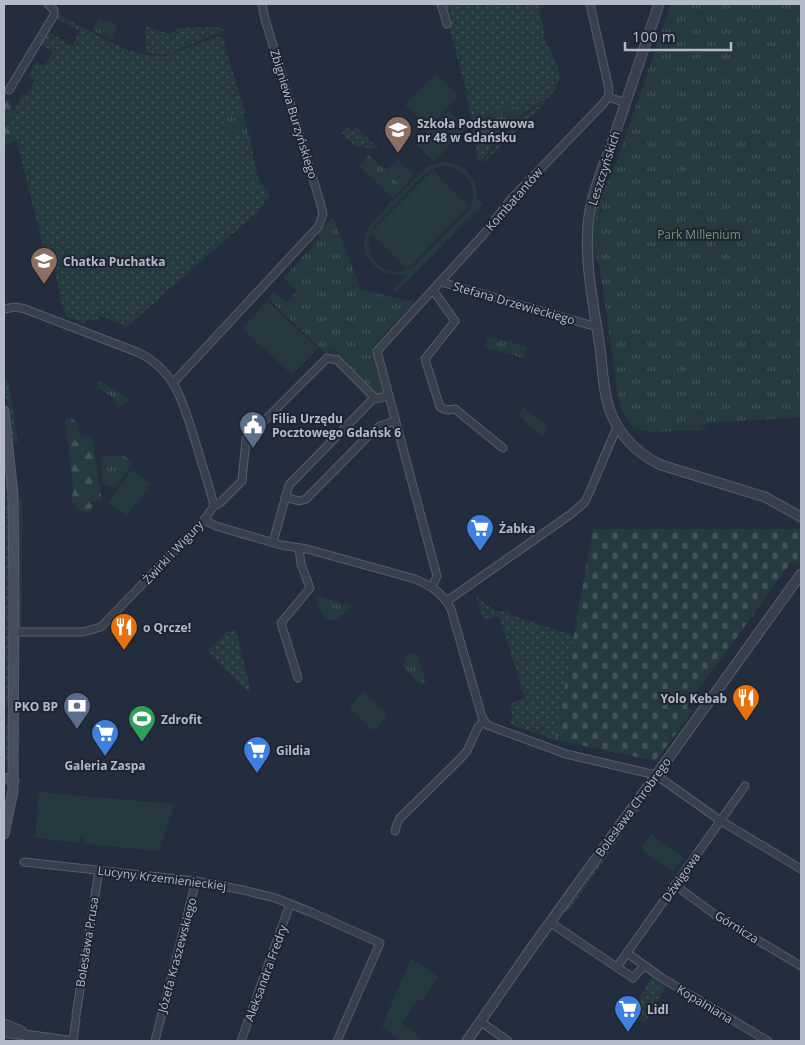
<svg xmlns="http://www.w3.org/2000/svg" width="805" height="1045" viewBox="0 0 805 1045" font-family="'Open Sans',sans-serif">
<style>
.grass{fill:url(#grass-dots)}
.forest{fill:url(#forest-firs)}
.cemetery{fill:url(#cemetery-stones)}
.park{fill:url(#park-tufts)}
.garden{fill:#26393e;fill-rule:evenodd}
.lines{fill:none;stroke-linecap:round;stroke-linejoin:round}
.minor-casing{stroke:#565d6b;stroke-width:9}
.tertiary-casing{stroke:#565d6b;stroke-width:11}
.secondary-casing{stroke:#565d6b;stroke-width:11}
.minor{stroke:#383f4d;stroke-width:7}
.tertiary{stroke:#383f4d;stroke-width:9}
.secondary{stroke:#464e60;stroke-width:9}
.tram{stroke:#5a6374;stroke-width:1}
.labels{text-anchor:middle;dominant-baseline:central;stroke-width:4;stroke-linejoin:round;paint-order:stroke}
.street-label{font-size:12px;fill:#b4bac8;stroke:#1d2432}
.poi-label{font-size:12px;font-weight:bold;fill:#b4bac8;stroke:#1d2432;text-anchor:start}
.park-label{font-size:12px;fill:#6b997a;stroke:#1d2432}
</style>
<defs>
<pattern id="grass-dots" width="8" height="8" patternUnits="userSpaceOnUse" patternTransform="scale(1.25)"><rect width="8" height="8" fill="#26393e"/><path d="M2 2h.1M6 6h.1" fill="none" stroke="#435458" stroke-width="1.8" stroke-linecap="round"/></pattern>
<pattern id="forest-firs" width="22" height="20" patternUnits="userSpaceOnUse" patternTransform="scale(1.25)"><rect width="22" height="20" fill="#26393e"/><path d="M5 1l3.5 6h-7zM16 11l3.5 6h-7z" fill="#435458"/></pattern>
<pattern id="cemetery-stones" width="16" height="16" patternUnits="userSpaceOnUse" patternTransform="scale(1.25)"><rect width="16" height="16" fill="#26393e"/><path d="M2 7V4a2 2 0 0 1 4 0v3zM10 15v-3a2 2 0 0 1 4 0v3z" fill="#435458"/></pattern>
<pattern id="park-tufts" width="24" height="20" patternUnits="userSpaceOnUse" patternTransform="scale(1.25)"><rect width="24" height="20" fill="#26393e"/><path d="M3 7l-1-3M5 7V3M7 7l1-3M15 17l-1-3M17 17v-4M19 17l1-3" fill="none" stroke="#435458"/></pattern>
</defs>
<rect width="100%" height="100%" fill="#242d3d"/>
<g class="grass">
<path d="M443,4H539C541,14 542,25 544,35C547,50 566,70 557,86C551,99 535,106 524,113L522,109C501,106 503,105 485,118L481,135L487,142L500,136L481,162H479L477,154L466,90Z"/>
<path d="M58,14C64,16 72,22 78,25C105,39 135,58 166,56L219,36L223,38L245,113L223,118L228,137L249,132L257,174L260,182L270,194L257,212L121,332L124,325L99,316L97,322L89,319L87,321L86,324L66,316L61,303L54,264L48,265L15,134L4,127L23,93L26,95L35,80L28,76L36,62L44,66L53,52L41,45L49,32L72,46L80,32L57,18Z"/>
<path d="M146,26L171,34L177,28L215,27L228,29L171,53L161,55L146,52Z"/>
<path d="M548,100L482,164L509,130L526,114Z"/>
<path d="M347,127L352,132L356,127L377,147L374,149L355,146L342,133Z"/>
<path d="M611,180C597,209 594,233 600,264C598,261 595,258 594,254C587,234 598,200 605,181Z"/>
<path d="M4,380L9,383L18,443H16L12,439Z"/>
<path d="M4,444L8,495L10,763L4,762L8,707L5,706L6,666L4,665L6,547Z"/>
<path d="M22,498V628L18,623V505L19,500Z"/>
<path d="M476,596C486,605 495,613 509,611L511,615L574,636L555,740L510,724L513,716L509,704L525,698L499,616L483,620Z"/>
<path d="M236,630L251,693L250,694L207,651L225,633Z"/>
<path d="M620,833L623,834L568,912L565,910Z"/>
<path d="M652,977L666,986L645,1023L630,1014Z"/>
</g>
<g class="forest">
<path d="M7,99L10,100L13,112L4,127L15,134L16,140L4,147V104Z"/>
<path d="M71,418L78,423L80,437H83L88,435L92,438L93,443L102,502L90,501L93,506L89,513L78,510L72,501L73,486L65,420Z"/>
</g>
<path class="cemetery" d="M593,529H801V560L798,565L792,561L687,706L692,711L656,761L555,740Z"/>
<g class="park">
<path d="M671,4H801V417L707,423L703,430L650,432L633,428L620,407L596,242C599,202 614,169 627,132C642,89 656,46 671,4Z"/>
<path d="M99,18L117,24L112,40L92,30Z"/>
<path d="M507,106L522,109L524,113L500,136L487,142L481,135L485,118L501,107Z"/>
<path d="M243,113L248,133L228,137L223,118Z"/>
<path d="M369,155L403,187L392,198L359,166Z"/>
<path d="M333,217L361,290L415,302L372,347L384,390L381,395L376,394L331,349L326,354L268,298L274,291L286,302L297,291L284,278L319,238L318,232Z"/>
<path d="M488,336L527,347L524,358L485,347Z"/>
<path d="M100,381L130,399L121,407L116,406L114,398L97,387Z"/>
<path d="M103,456H125L133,463L115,488L102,483L101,461Z"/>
<path d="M316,595L352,606L338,620C322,623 319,609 316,595Z"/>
<path d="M407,654H417L426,682L420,684L404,668L403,666Z"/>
</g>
<g class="garden">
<path d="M436,73L459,96L429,127L405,105Z"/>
<path d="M448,111L466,128L434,162L416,145Z"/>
<path d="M397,158L414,175L403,187L386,171Z"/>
<path d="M447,162C468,166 480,181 476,202L479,200L483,204L395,293L392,289L406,275C380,277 355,258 367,230C371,221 420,171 429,166C435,163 441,162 447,162ZM443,166C467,167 480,188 469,210L415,265L408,269L469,206L433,170L371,232L376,224L426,173L435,168ZM370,233L407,270C384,278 363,257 370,233Z"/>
<path d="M267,301L318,348L292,375L242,328Z"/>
<path d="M523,406L548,427L542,437L518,415Z"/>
<path d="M132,470L151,484L127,516L108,502Z"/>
<path d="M364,691L388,715L373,731L349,707Z"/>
<path d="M39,792L174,804L159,851L84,844V838L80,837L79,843L35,838Z"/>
<path d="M651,834L684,858L673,872L641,849Z"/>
<path d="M411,958L438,977L423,1001L419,999L402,1024L422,1038L420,1041H396L398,1038L382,1027Z"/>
</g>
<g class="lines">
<defs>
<g id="minor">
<path d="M441,4L447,24"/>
<path d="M9,90L54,15V10L48,4"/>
<path d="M608,97L626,103"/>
<path d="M441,282L597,327"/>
<path d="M433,290L455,321L425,359L440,407L447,410L455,409L503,448"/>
<path d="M4,309L16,307L25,309L137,352C179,371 185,411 198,450C203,469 210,487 214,506L204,520L101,627L83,632H14"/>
<path d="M173,383L318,227L323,214L320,202L265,19L262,4"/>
<path d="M285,497L299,501L306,499L372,432L380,426L395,421"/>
<path d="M214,506L220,503L242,481L246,439L327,358L337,360L375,398"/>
<path d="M204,520L216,526L281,545L307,549L415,579C431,586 443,593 451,609L482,717L487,725L566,754L656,775L721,821L801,869"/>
<path d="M273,542L289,485L372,400L388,396"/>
<path d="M432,587L437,576L377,351L483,235L511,199L602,105L608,97L609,89L590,4"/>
<path d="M447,601L571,514L585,502L590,491L617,427"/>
<path d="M298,678L281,623L310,588L301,564L299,548"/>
<path d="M395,831L397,824L400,818L460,759L467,751L478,727L484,721"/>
<path d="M24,862L196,881L243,890L275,898L313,913L380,943L337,1041"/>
<path d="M675,885L717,916L801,966"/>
<path d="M551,923L633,978L644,966"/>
<path d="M627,953L662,978L768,1041"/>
<path d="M617,967L745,786"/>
<path d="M76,1015L99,870"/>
<path d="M481,1022L508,1041"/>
<path d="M158,1029L196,881"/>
<path d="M73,1041L76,1019"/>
<path d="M155,1041L157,1033"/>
<path d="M241,1041L290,904"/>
</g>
<g id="tertiary">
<path d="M659,4C644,49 628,95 613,140C604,165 593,190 589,216C583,257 594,307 600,348C603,371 603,397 613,418C623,439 640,455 661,465L765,497L801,517"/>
<path d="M4,1024L21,1031"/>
<path d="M4,1032L67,1041"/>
<path d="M467,1041L528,953L801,574"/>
</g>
<g id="secondary">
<path d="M4,411L13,494L14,599L13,791L4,834"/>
<path d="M4,778L14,781"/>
</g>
</defs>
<use href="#minor" class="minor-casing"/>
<use href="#tertiary" class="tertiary-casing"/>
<use href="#secondary" class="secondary-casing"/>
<use href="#minor" class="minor"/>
<use href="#tertiary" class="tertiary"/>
<use href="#secondary" class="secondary"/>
<path class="tram" d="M4,506V567"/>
</g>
<defs>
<symbol id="school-pin" viewBox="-11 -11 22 30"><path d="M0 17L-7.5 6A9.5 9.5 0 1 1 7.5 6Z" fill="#8d6e63" stroke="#1d2432"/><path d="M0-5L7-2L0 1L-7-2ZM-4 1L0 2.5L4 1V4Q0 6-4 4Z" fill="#fff"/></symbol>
<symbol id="civic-pin" viewBox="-11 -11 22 30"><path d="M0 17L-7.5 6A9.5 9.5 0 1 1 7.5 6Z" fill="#5c6f8a" stroke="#1d2432"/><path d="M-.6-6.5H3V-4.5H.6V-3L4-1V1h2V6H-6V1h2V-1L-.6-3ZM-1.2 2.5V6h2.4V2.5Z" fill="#fff"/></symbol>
<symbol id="supermarket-pin" viewBox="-11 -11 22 30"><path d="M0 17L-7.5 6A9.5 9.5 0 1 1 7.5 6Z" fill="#3f7fe0" stroke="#1d2432"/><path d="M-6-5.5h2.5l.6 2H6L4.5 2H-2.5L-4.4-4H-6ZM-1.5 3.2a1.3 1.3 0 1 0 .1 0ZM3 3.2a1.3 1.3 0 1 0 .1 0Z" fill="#fff"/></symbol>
<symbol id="restaurant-pin" viewBox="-11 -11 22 30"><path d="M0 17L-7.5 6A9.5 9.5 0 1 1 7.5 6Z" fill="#e8710a" stroke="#1d2432"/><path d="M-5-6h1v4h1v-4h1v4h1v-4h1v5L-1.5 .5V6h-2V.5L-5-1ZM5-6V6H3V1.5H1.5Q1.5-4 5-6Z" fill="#fff"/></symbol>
<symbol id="bank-pin" viewBox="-11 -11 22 30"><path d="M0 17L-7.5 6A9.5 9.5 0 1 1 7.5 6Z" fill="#5c6f8a" stroke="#1d2432"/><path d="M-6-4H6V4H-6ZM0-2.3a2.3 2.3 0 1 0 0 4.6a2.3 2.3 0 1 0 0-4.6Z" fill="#fff"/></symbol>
<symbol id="stadium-pin" viewBox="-11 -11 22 30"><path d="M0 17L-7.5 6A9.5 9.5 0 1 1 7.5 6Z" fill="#2e9e5b" stroke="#1d2432"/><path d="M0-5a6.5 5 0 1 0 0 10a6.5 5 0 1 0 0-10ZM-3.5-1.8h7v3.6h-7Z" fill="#fff"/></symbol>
</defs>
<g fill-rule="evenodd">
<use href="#school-pin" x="382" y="114" width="32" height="43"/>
<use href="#school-pin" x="28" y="245" width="32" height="43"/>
<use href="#civic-pin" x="237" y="409" width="32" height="43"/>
<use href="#supermarket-pin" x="464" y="512" width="32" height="43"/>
<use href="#restaurant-pin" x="108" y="611" width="32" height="43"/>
<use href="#restaurant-pin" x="730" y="682" width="32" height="43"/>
<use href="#bank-pin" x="61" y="690" width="32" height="43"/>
<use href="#stadium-pin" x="126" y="703" width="32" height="43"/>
<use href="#supermarket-pin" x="89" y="717" width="32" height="43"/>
<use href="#supermarket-pin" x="241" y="734" width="32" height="43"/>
<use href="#supermarket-pin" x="612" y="993" width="32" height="43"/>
</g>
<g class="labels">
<g class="street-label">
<text transform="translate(294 114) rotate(73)">Zbigniewa Burzyńskiego</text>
<text transform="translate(604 168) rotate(-72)">Leszczyńskich</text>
<text transform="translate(514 199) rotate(-49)">Kombatantów</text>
<text transform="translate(514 303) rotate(16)">Stefana Drzewieckiego</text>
<text transform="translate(173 552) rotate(-47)">Żwirki i Wigury</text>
<text transform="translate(633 807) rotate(-54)">Bolesława Chrobrego</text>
<text transform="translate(681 877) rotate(-55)">Dźwigowa</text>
<text transform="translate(162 878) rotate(7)">Lucyny Krzemienieckiej</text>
<text transform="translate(737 927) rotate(32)">Górnicza</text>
<text transform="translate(87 942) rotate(-81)">Bolesława Prusa</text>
<text transform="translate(177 955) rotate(-75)">Józefa Kraszewskiego</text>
<text transform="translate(266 973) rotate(-70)">Aleksandra Fredry</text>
<text transform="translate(705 1004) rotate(31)">Kopalniana</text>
</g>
<g class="poi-label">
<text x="417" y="123">Szkoła Podstawowa<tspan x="417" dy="14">nr 48 w Gdańsku</tspan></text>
<text x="63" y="261">Chatka Puchatka</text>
<text x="272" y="418">Filia Urzędu<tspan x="272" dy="14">Pocztowego Gdańsk 6</tspan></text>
<text x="499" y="528">Żabka</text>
<text x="143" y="627">o Qrcze!</text>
<text x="727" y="698" text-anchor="end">Yolo Kebab</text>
<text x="58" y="706" text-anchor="end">PKO BP</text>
<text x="161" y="719">Zdrofit</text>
<text x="276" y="750">Gildia</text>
<text x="105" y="765" text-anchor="middle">Galeria Zaspa</text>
<text x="647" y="1009">Lidl</text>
</g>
<g class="park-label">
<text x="699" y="234">Park Millenium</text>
</g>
</g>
<rect width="805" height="1045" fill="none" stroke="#b4bac8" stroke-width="10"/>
<path d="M625 42v8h106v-8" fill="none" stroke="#b4bac8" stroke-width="2.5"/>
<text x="632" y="42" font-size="15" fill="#b4bac8" stroke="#1d2432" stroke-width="4" paint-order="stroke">100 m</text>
</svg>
